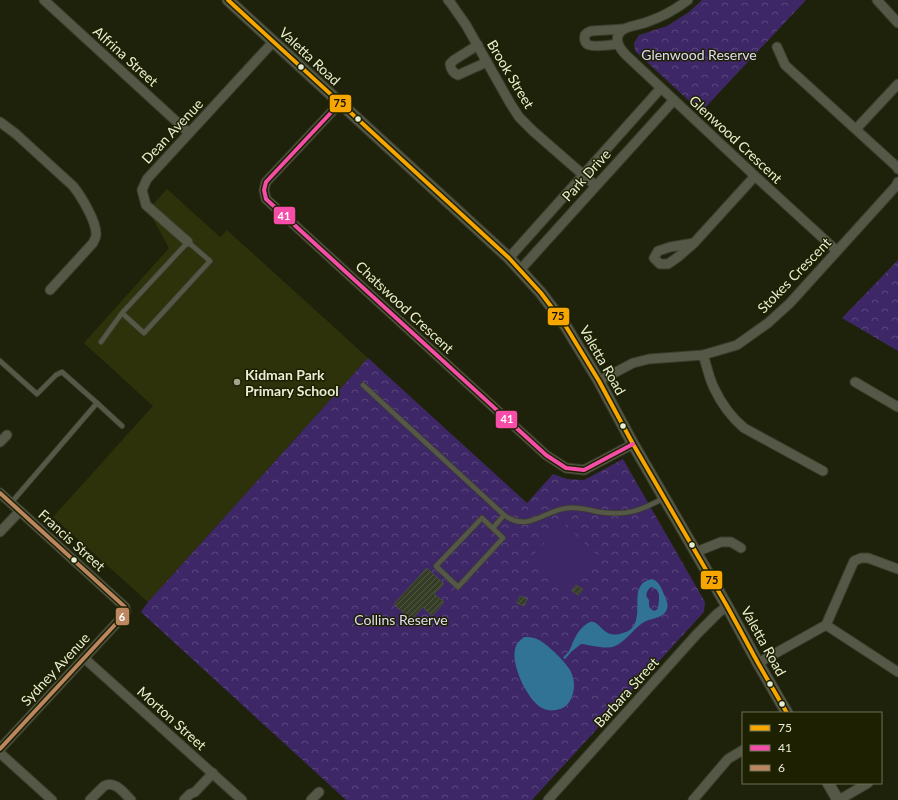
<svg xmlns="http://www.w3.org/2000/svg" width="898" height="800" viewBox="0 0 898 800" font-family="Lato,sans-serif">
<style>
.built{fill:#2d320b}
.park{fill:url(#park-crowns)}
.pitch{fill:#3e2766}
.water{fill:#307395;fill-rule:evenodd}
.building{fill:url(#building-hatch);stroke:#464c38}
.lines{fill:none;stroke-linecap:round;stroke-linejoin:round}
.service-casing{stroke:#3b3d2d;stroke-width:6}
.minor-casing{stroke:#3b3d2d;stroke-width:11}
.tertiary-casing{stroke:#3b3d2d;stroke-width:13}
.service{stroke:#555846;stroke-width:4.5}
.minor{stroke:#555846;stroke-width:9}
.tertiary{stroke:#555846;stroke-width:11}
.bus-1-casing{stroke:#1d2101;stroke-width:7}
.bus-2-casing{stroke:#1d2101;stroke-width:7}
.bus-3-casing{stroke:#1d2101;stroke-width:7}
.bus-1{stroke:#f7a600;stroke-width:4}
.bus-2{stroke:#f54da8;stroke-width:4}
.bus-3{stroke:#bb8660;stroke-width:4}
.bus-dot{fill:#e9edd5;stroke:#1d2101;stroke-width:1.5}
.poi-dot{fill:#a2a68e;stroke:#1d2101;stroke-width:1.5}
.labels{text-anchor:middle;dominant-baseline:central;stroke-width:3;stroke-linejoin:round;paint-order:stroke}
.park-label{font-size:14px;fill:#e0daf5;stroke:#1d2101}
.street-label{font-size:14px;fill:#e9edd5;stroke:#1d2101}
.poi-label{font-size:14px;font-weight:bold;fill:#e9edd5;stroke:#1d2101;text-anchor:start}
.line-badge{stroke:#1d2101;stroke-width:1.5}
.badge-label{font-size:11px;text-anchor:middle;font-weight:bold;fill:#fff}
.pale-badge-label{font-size:11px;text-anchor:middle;font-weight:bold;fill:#111}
</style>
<defs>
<pattern id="park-crowns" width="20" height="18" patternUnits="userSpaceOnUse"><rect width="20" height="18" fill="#3e2766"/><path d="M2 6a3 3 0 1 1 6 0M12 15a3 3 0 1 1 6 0" fill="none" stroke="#5a477b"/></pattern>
<pattern id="building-hatch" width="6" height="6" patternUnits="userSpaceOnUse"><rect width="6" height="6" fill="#353d26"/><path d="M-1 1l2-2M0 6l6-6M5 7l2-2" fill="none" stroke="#525945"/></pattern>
</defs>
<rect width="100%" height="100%" fill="#1f220a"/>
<path class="built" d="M167,189L220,237L227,230L368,358L148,602L53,517L153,406L84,343L169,248L148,210Z"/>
<g class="park">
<path d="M702,0H806L701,112L635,51L634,43L639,35L667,26L689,12Z"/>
<path d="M898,260V351L842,318Z"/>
<path d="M368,358L527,503L553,474L567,479L584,480L623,459L705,602L704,612L532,800H346L141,612L148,602Z"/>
</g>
<path class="pitch" d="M563,523L597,555L565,590L530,558Z"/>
<g class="water">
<path d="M652,579C658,581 660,585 663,592C665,597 669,604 667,609C664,618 653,618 646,621C634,627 627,641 615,646C607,650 590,645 581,644L571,652L565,659L563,658C565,655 568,653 569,651C570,649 571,647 572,645C575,636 580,628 588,623C600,616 601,641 623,633C626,632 629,631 631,629C646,615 626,584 652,579ZM651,587C662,589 659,600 658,609L654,611C648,608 649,605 649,600C644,596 647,590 651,587Z"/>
<path d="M524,637C529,637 534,637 539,640C547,644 568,664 571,672C574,679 575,686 573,693C571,701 567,707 560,709C554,711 547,711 542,708C527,700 509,662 516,646C517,642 521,640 524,637Z"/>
</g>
<g class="building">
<path d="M427,568L444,584L434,594L444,602L432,616L423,607L411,620L394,604Z"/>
<path d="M576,585L583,589L578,595L572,591Z"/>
<path d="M520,596L527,599L524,606L517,603Z"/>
</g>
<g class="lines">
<defs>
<g id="service">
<path d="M101,342L122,313L188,242L210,261L144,333L122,313"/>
<path d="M0,361L37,394L56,375L62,372L97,403L11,503"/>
<path d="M363,385L504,515C529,533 544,510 568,508C579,507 589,510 599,512C627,516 640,511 664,498"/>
<path d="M97,403L122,426"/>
<path d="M482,518L503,538L458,587L436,566Z"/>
<path d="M493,528L504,515"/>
</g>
<g id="minor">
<path d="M44,0L189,133"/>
<path d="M448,0L450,2L466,25L510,103L519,117L533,131L596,186"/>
<path d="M688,0C675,10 662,17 647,22C640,25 626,26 621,31C613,39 620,49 626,55L755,176L837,251"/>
<path d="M877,0L898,23"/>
<path d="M618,44C611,45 592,48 587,44C584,41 584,38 585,35L587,33L591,31L624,29"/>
<path d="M478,45L454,60L450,64C451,70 453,73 458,75L487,62"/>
<path d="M777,47L785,65L897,167L898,169"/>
<path d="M340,103L266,182L264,190L266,199L546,455L566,468L584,470L633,444"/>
<path d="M0,122L16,134L73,186C81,196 97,222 96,235C96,237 94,241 93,243L50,290"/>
<path d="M856,129L898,84"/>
<path d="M188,242L146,205L142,190L147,179L273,42"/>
<path d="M694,243L670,247L658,251L654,258L660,264H668L678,257L694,243L755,176"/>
<path d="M509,258L661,88"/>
<path d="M520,270L674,100"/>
<path d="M703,355C707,366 709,378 714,388C721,403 731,417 744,428L823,471"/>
<path d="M599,381L633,363L649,359L703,355L737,345L768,323L790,303L896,186L898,182"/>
<path d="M855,382L898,407"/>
<path d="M0,442L7,435"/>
<path d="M0,493L125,607L126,612L124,615L0,749"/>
<path d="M0,532L20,511"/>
<path d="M696,552L721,542H731L741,548"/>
<path d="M826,625L898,672"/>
<path d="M84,658L242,800"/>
<path d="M758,663L826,625L854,561L861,558H868L898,569"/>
<path d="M0,753L52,800"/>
<path d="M90,800L104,786C115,780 124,793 131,800"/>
<path d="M184,800L190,794L195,792L213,773"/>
<path d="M311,800L319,792"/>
<path d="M548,800L697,634L717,614L727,606"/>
<path d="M693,800L728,759L743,750"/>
<path d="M839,800L868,783"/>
</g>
<g id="tertiary">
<path d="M228,0L509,258L541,293L565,325L599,381L633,444L727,606L758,663L787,713"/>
<path d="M828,783L838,800"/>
</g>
</defs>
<use href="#service" class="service-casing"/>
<use href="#minor" class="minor-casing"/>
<use href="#tertiary" class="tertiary-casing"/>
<use href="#service" class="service"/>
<use href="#minor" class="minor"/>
<use href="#tertiary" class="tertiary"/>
<defs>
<path id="bus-1" d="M228,0L509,258L541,293L565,325L599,381L633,444L727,606L758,663L787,713"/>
<path id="bus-2" d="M340,103L266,182L264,190L266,199L546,455L566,468L584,470L633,444"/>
<path id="bus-3" d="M0,493L125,607L126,612L124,615L0,749"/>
</defs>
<use href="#bus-1" class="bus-1-casing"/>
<use href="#bus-2" class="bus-2-casing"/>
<use href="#bus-3" class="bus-3-casing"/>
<use href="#bus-1" class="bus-1"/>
<use href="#bus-2" class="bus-2"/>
<use href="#bus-3" class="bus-3"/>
</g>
<g class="bus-dot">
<circle cx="301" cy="67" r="3.5"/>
<circle cx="358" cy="119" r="3.5"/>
<circle cx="623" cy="426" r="3.5"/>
<circle cx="692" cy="545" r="3.5"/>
<circle cx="74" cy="560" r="3.5"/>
<circle cx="770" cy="684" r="3.5"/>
<circle cx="782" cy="704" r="3.5"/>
</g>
<circle class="poi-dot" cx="237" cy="382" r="4"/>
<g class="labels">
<g class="park-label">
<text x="699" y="54">Glenwood Reserve</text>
<text x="401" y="619">Collins Reserve</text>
</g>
<g class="street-label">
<text transform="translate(126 56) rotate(42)">Alfrina Street</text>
<text transform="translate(310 56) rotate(43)">Valetta Road</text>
<text transform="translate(511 74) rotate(59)">Brook Street</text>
<text transform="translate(172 131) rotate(-47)">Dean Avenue</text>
<text transform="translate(736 139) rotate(43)">Glenwood Crescent</text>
<text transform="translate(586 175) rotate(-48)">Park Drive</text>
<text transform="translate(794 275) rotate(-46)">Stokes Crescent</text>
<text transform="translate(405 307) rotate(43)">Chatswood Crescent</text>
<text transform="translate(603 360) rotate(60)">Valetta Road</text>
<text transform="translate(72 540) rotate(42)">Francis Street</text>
<text transform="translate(764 641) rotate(61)">Valetta Road</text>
<text transform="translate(55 669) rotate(-47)">Sydney Avenue</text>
<text transform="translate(626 692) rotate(-48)">Barbara Street</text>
<text transform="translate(172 718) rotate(42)">Morton Street</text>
</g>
<g class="poi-label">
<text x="245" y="374">Kidman Park<tspan x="245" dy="16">Primary School</tspan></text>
</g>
</g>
<g class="line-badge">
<rect x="329" y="94" width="23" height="19" rx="4" fill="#f7a600"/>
<rect x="273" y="206" width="23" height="19" rx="4" fill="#f54da8"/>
<rect x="547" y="307" width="23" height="19" rx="4" fill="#f7a600"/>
<rect x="495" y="410" width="23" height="19" rx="4" fill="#f54da8"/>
<rect x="700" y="570" width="23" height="20" rx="4" fill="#f7a600"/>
<rect x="115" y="607" width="15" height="19" rx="4" fill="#bb8660"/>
</g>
<g class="badge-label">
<text x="284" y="220">41</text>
<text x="507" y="423">41</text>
<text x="122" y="621">6</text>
</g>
<g class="pale-badge-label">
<text x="340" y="107">75</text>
<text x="558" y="320">75</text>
<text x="712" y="584">75</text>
</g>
<rect x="742" y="712" width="140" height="72" fill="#1d2101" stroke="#6f7356"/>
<rect x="750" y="725" width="20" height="6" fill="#f7a600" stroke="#6f7356"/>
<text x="778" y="732" font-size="12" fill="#e9edd5">75</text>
<rect x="750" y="745" width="20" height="6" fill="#f54da8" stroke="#6f7356"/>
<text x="778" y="752" font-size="12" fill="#e9edd5">41</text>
<rect x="750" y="765" width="20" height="6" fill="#bb8660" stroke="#6f7356"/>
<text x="778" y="772" font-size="12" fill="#e9edd5">6</text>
</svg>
